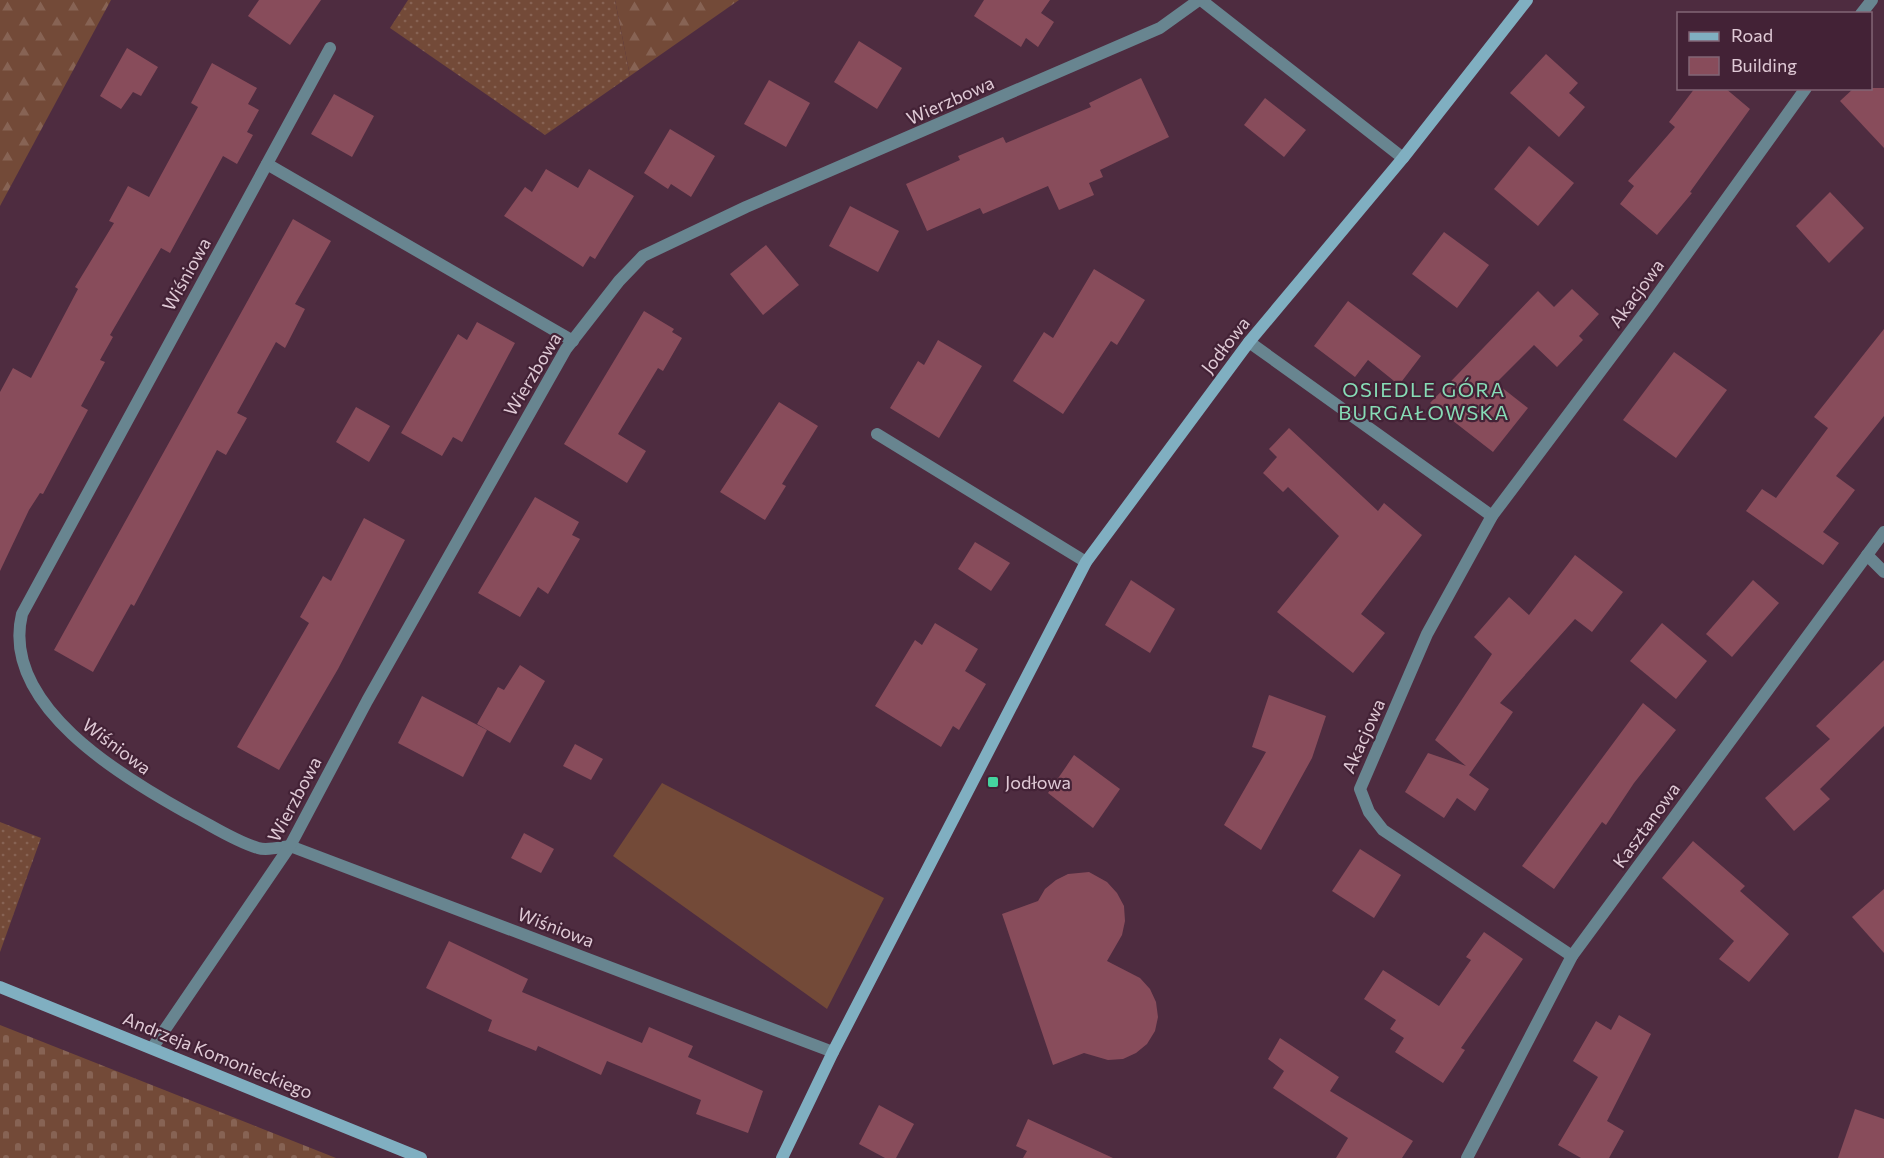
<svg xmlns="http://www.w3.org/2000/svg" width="1884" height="1158" viewBox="0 0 1884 1158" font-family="Commissioner,sans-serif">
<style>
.grass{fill:url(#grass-dots)}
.forest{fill:url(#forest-firs)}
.cemetery{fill:url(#cemetery-stones)}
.pitch{fill:#734a38}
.building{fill:#884c5b}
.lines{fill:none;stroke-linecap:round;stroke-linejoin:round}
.lane{stroke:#688590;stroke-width:12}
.street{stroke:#688590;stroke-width:12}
.secondary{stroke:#80afc1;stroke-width:12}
.poi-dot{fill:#45d49f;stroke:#432236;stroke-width:2}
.labels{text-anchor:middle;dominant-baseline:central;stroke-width:4.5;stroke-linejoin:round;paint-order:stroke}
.street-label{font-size:18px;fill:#e0cad6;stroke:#432236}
.poi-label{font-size:18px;fill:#e0cad6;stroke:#432236;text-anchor:start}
.neighbourhood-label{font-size:20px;letter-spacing:1.5px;fill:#87dcb6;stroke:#432236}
</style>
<defs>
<pattern id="grass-dots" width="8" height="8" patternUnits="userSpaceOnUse" patternTransform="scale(1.5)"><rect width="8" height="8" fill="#734a38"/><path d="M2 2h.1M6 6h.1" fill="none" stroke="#876354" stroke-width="1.8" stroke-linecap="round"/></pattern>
<pattern id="forest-firs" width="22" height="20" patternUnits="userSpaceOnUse" patternTransform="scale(1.5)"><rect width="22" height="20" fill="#734a38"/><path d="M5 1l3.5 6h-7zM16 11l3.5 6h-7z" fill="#876354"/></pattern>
<pattern id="cemetery-stones" width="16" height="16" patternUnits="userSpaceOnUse" patternTransform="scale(1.5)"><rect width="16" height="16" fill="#734a38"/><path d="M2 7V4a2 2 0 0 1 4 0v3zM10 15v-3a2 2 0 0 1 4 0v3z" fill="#876354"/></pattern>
</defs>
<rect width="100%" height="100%" fill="#4e2c40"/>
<g class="grass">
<path d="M408,0H615L630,76L545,135L390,28Z"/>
<path d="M0,822L41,838L0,952Z"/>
</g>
<g class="forest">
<path d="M0,0H111L0,206Z"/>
<path d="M615,0H739L630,76Z"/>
</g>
<path class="cemetery" d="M0,1025L336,1158H0Z"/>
<path class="pitch" d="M662,783L884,898L827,1009L613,856Z"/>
<g class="building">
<path d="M259,0H321L290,45L248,16Z"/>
<path d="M984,0H1050L1041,13L1054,22L1038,47L1026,38L1021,47L974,16Z"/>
<path d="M859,41L902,68L877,109L834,82Z"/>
<path d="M127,48L158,67L141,96L133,92L121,109L100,96Z"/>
<path d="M1546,54L1578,83L1569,93L1585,107L1559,137L1510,93Z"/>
<path d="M212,63L257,88L248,104L259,110L247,132L253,135L237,164L223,156L170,253L161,248L110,335L113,337L100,360L105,362L81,406L88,410L43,494L40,493L29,510L0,571V392L13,368L31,378L78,289L75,287L114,223L109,221L128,186L149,197L198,107L191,103Z"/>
<path d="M1141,78L1169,137L1100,170L1103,177L1089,183L1094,195L1059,210L1048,186L983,214L980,208L927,231L906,184L960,160L958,156L1003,137L1006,143L1091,107L1089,103Z"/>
<path d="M769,80L810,103L786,147L744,124Z"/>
<path d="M1695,88H1725L1750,109L1690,192L1692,193L1657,235L1620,204L1634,186L1628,181L1675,127L1669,122Z"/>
<path d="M1854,88H1884V148L1840,101Z"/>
<path d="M334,94L374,116L352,157L311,134Z"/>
<path d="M1265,98L1306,130L1284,157L1244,125Z"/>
<path d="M670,129L715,156L691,197L671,184L668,189L644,173Z"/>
<path d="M1529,146L1574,183L1538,226L1494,189Z"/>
<path d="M546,169L578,188L589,169L634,196L595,259L590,256L583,267L504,216L525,187L532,192Z"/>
<path d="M1830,192L1864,228L1829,263L1796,226Z"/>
<path d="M850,206L899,231L878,272L829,246Z"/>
<path d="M293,219L331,241L295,304L305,309L285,348L276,342L237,413L247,418L226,455L217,450L134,606L131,604L93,672L54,650Z"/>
<path d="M1444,232L1489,265L1457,308L1412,274Z"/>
<path d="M766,245L799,285L763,315L730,274Z"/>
<path d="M1094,269L1145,300L1117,345L1111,341L1063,414L1013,381L1044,332L1053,338Z"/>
<path d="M1572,289L1599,314L1579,336L1583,340L1557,367L1534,345L1496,383L1528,408L1493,452L1430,403L1538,291L1554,307Z"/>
<path d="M1348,301L1421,356L1399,385L1368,360L1355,377L1314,346Z"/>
<path d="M644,311L674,329L672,332L682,338L663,371L658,368L618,434L646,451L627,483L564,444Z"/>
<path d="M477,322L515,343L462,442L453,437L442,456L401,433L458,334L467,340Z"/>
<path d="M1884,329V416L1836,476L1855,490L1823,532L1839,543L1823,565L1746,511L1762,489L1776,498L1828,428L1814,417Z"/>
<path d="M938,340L982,366L939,438L890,408L918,361L924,365Z"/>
<path d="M1674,352L1727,390L1676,458L1623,420Z"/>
<path d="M779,402L818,426L782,484L786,486L765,520L720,492Z"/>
<path d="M356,407L390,426L369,462L336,442Z"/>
<path d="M1289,428L1378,511L1384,503L1422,535L1361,614L1385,633L1353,673L1277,612L1339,536L1288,487L1283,492L1263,473L1277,457L1269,449Z"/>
<path d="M535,497L579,522L572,535L580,539L548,594L538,587L520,617L478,593Z"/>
<path d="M364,518L405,540L338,669L279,770L237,747L309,623L300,617L323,576L331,581Z"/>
<path d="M975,542L1010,563L991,591L958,569Z"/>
<path d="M1575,555L1623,592L1592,632L1575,619L1500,703L1513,712L1469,775L1489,789L1475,811L1457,798L1444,818L1405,792L1428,753L1466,766L1435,740L1492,654L1474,637L1509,597L1529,615Z"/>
<path d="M1131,580L1175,609L1150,653L1105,625Z"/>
<path d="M1753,580L1779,603L1732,657L1706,634Z"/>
<path d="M935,623L978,649L965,671L986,684L959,730L953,726L941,747L875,706L915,640L922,645Z"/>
<path d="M1662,623L1707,661L1676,699L1630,661Z"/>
<path d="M1884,660V726L1820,789L1830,799L1794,831L1765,798L1830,739L1816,726Z"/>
<path d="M520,665L545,681L510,743L477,724L498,687L504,690Z"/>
<path d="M1269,695L1326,716L1312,758L1261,850L1224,825L1266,752L1252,747Z"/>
<path d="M422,696L487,730L463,777L398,743Z"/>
<path d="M1643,703L1676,730L1634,783L1606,825L1602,822L1554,889L1522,866Z"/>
<path d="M575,744L603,759L591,780L563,766Z"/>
<path d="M1074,755L1120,789L1093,828L1048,793Z"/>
<path d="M524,833L554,849L541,873L511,858Z"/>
<path d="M1693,841L1745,886L1740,891L1789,934L1749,982L1719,959L1734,941L1662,878Z"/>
<path d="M1360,849L1401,875L1374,918L1332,891Z"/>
<path d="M1089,872L1107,882L1117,893L1124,906L1125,921L1122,935L1107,961L1140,978L1150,989L1156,1002L1158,1017L1155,1031L1147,1044L1136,1053L1123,1059L1108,1060L1084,1053L1053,1065L1002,914L1038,901L1045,889L1056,880L1068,874Z"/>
<path d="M1884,889V953L1852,917Z"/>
<path d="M1484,932L1523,959L1461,1048L1465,1050L1443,1083L1395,1052L1404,1038L1390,1029L1396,1020L1364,999L1383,970L1439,1006L1471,960L1466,957Z"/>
<path d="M449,941L528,979L522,992L642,1043L649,1027L693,1046L688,1057L763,1091L748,1133L696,1114L701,1100L607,1061L601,1075L538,1046L536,1051L488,1031L492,1020L426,988Z"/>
<path d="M1619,1015L1651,1034L1607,1121L1624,1131L1609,1158H1581L1558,1145L1598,1077L1573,1061L1596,1021L1611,1030Z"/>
<path d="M1280,1038L1339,1077L1330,1091L1413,1141L1402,1158H1336L1348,1138L1273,1088L1284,1071L1268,1059Z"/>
<path d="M879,1105L914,1124L896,1158H885L859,1144Z"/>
<path d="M1855,1109L1884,1119V1158H1838Z"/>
<path d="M1028,1119L1113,1158H1023L1027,1151L1016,1146Z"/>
</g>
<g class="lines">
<g class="lane">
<path d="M267,164L573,341"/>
<path d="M1867,555L1884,572"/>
</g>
<g class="street">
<path d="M1201,0L1403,158"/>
<path d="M1861,14L1872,0"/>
<path d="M330,48L22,614C0,705 122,777 189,814C211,825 234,841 258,848C267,851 281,847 290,846L833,1052"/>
<path d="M1249,342L1492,516"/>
<path d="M877,434L1086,562"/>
<path d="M1572,956L1383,830L1369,812L1360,789L1427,634L1492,516L1645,312L1806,88"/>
<path d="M153,1047L290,846L367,701L566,349L619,281L643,256L746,207L1160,28L1199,0"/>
<path d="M1467,1158L1572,956L1884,532"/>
</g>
<g class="secondary">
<path d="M0,987L421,1158"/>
<path d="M782,1158L833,1052L1086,562L1249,342L1403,158L1527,0"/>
</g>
</g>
<rect class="poi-dot" x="987" y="776" width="12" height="12" rx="3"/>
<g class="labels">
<g class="street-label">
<text transform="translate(950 100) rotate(-24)">Wierzbowa</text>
<text transform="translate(186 274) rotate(-61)">Wiśniowa</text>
<text transform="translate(1636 293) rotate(-54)">Akacjowa</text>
<text transform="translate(1225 345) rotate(-52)">Jodłowa</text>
<text transform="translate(532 374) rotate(-59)">Wierzbowa</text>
<text transform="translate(1363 736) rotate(-66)">Akacjowa</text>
<text transform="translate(117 746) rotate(37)">Wiśniowa</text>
<text transform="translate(294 799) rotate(-62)">Wierzbowa</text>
<text transform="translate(1646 825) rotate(-54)">Kasztanowa</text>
<text transform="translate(556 927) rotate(21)">Wiśniowa</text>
<text transform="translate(218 1055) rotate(22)">Andrzeja Komonieckiego</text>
</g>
<g class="poi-label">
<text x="1005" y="782">Jodłowa</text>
</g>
<g class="neighbourhood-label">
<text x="1424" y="389">OSIEDLE GÓRA<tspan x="1424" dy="23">BURGAŁOWSKA</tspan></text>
</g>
</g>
<rect x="1677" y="12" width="195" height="78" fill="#432236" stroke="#826576" stroke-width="1.5"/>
<rect x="1689" y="32" width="30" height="9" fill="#80afc1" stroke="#826576" stroke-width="1.5"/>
<text x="1731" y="42" font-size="18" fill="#e0cad6">Road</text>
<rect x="1689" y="57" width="30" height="18" fill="#884c5b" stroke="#826576" stroke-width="1.5"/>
<text x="1731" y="72" font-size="18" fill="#e0cad6">Building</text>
</svg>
